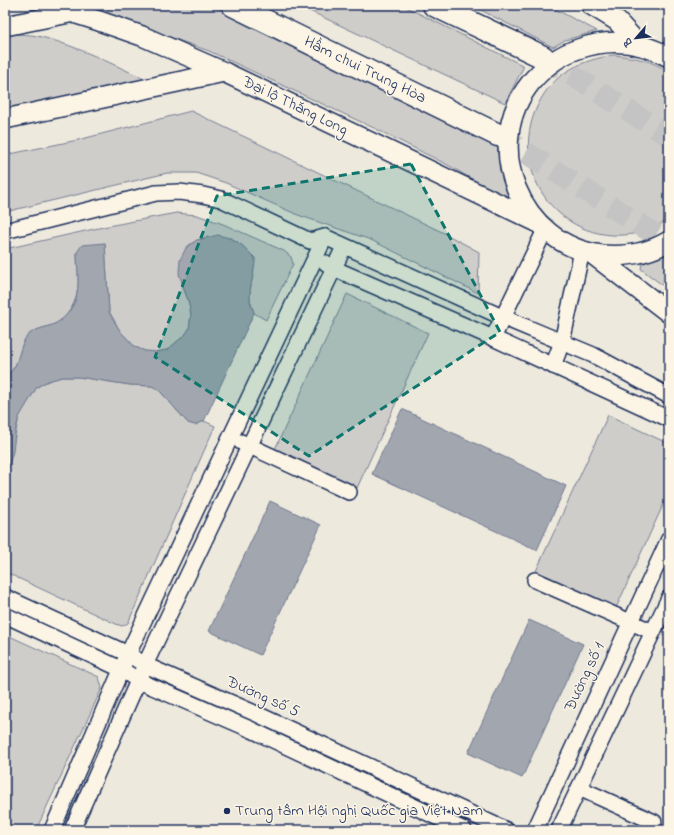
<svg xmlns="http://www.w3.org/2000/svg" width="674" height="835" viewBox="0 0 674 835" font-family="'Indie Flower',sans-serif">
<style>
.green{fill:#cfcdca;stroke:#757e94}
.water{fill:#a2a7af;stroke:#6c778f}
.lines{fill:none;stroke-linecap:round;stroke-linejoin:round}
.highway-tunnel{stroke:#c4c4c4;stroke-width:22;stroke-dasharray:22 11;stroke-linecap:butt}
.minor-casing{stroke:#1b2f5e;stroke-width:18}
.major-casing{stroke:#1b2f5e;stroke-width:22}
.highway-casing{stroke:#1b2f5e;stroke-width:25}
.minor{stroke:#fcf5e5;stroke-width:15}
.major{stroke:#fcf5e5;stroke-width:19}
.highway{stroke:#fcf5e5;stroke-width:22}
.marked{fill:#0f766e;fill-opacity:0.2;stroke:#0f766e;stroke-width:3;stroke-dasharray:8 5;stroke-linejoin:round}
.poi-dot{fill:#1b2f5e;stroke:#fcf5e5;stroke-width:1.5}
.labels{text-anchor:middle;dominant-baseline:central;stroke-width:3;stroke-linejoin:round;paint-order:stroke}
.street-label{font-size:16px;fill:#1b2f5e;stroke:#fcf5e5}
.poi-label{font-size:16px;fill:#1b2f5e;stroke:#fcf5e5;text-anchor:start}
</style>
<rect width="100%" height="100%" fill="#eee9dd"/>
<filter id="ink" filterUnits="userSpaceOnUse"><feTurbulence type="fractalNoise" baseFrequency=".025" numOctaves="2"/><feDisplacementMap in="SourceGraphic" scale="8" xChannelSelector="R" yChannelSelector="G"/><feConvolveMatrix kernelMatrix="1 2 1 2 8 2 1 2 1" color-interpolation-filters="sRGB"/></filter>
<g filter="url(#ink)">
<g class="green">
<path d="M79,5H211L293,42L497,144L499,160L510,200L504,198L448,165L376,129L209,51Z"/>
<path d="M297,5H402L524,66L505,103Z"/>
<path d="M471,5H547L597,31L565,40L553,47Z"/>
<path d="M5,34C19,34 32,34 45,38C77,46 114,65 145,79L5,112Z"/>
<path d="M614,55C634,57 652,60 669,72V219C658,226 646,232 633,234C556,246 503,165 541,99C557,71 583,60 614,55Z"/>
<path d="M191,111L444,233L479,252L478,293L371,240L298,215L226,183L196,173H167L5,212V155L78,140Z"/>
<path d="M176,213L197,215L223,224L284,251L291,257L293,264L266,320L254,313C253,309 251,305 250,300C249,286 255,272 255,258L244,247L232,238L207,237L197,240L186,247L183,287L188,300L191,315L189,329L185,335L167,350L156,352L145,351L135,347L120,331L109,311L105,243L77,252C77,274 83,296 67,314C62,320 56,324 49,326C40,329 31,330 25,339C18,350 19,370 5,375V249L103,227Z"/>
<path d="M669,251V290L641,269L642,264Z"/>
<path d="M347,294L428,333L357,488L275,449Z"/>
<path d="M62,377H78L130,385L152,386L159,390L188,423L195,425L204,421L215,426L128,623L122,626L116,624L5,572V474L8,469L19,417L37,387L48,381Z"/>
<path d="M608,415L669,444V492L616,608L536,571Z"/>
<path d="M5,634L99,677L102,688L36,830H5Z"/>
</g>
<g class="water">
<path d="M218,235C237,239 241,244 255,258C255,272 249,286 250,300C251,305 253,309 254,313L204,421L195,425L188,423L159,390L152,386L130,385L78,377H62L48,381L37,387L19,417L15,432L13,452L5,474V375C19,371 18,350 25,339C31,330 40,329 49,326C56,324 62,320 67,314C83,296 77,274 77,252L82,245L105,243L109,312L120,331L135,347L145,351L156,352L167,350L185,335L189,329L191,315L188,300L179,274L180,260L186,248L197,240Z"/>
<path d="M402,409L566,486L537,550L372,474Z"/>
<path d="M270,501L321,525L260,655L209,631Z"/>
<path d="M529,620L583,644L522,778L468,753Z"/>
</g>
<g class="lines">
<g class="highway-tunnel">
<path d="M543,57L669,136"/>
<path d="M498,135L669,243"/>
</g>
<defs>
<g id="minor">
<path d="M5,231L156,193L179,192L203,195L221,199L310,241L325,237L502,317L593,355L669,396"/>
<path d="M326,263L333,268L493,338L669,419"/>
<path d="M493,338L545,230"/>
<path d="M553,366L562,342L582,251"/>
<path d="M241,442L349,492"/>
<path d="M535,580L653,632"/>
<path d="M5,597L128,654L145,665L259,715L506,830"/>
<path d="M5,615L121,669L139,681L252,730L464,830"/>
<path d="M579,788L654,822"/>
<path d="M52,830L128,654L325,237"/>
<path d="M72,830L145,665L344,247"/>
<path d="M535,830L669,539"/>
<path d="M559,830L669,598"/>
</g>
<g id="major">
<path d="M48,5L99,21L142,36L224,72L537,222"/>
<path d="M591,5L617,21L639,45"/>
<path d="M5,26L69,13"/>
<path d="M669,57C640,41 609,38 578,49C560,55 545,66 532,81C479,145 520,245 602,255C625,257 649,253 669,241"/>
<path d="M5,119L224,72"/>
<path d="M591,253L669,313"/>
</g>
<g id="highway">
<path d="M233,5L498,135"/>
<path d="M434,5L543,57"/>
</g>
</defs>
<use href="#minor" class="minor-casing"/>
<use href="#major" class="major-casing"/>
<use href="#highway" class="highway-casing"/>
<use href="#minor" class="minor"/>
<use href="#major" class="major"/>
<use href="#highway" class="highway"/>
</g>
</g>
<path class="marked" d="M411,164L500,332L309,456L155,357L217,196Z"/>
<circle class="poi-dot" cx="227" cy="811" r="4"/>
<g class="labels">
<g class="street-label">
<text transform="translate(365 70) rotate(26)">Hầm chui Trung Hòa</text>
<text transform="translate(295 106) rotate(26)">Đại lộ Thăng Long</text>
<text transform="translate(585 677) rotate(-65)">Đường số 1</text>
<text transform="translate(263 697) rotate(24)">Đường số 5</text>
</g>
<g class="poi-label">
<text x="235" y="811">Trung tâm Hội nghị Quốc gia Việt Nam</text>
</g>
</g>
<rect width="674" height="835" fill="none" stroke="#fcf5e5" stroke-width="20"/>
<rect x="10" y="10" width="654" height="815" fill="none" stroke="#1b2f5e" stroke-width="1.5" filter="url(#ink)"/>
<g transform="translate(636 38) rotate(242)" stroke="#fcf5e5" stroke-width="3" paint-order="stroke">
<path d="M0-3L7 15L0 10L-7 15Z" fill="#1b2f5e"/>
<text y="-6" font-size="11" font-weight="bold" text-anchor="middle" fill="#1b2f5e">B</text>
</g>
</svg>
